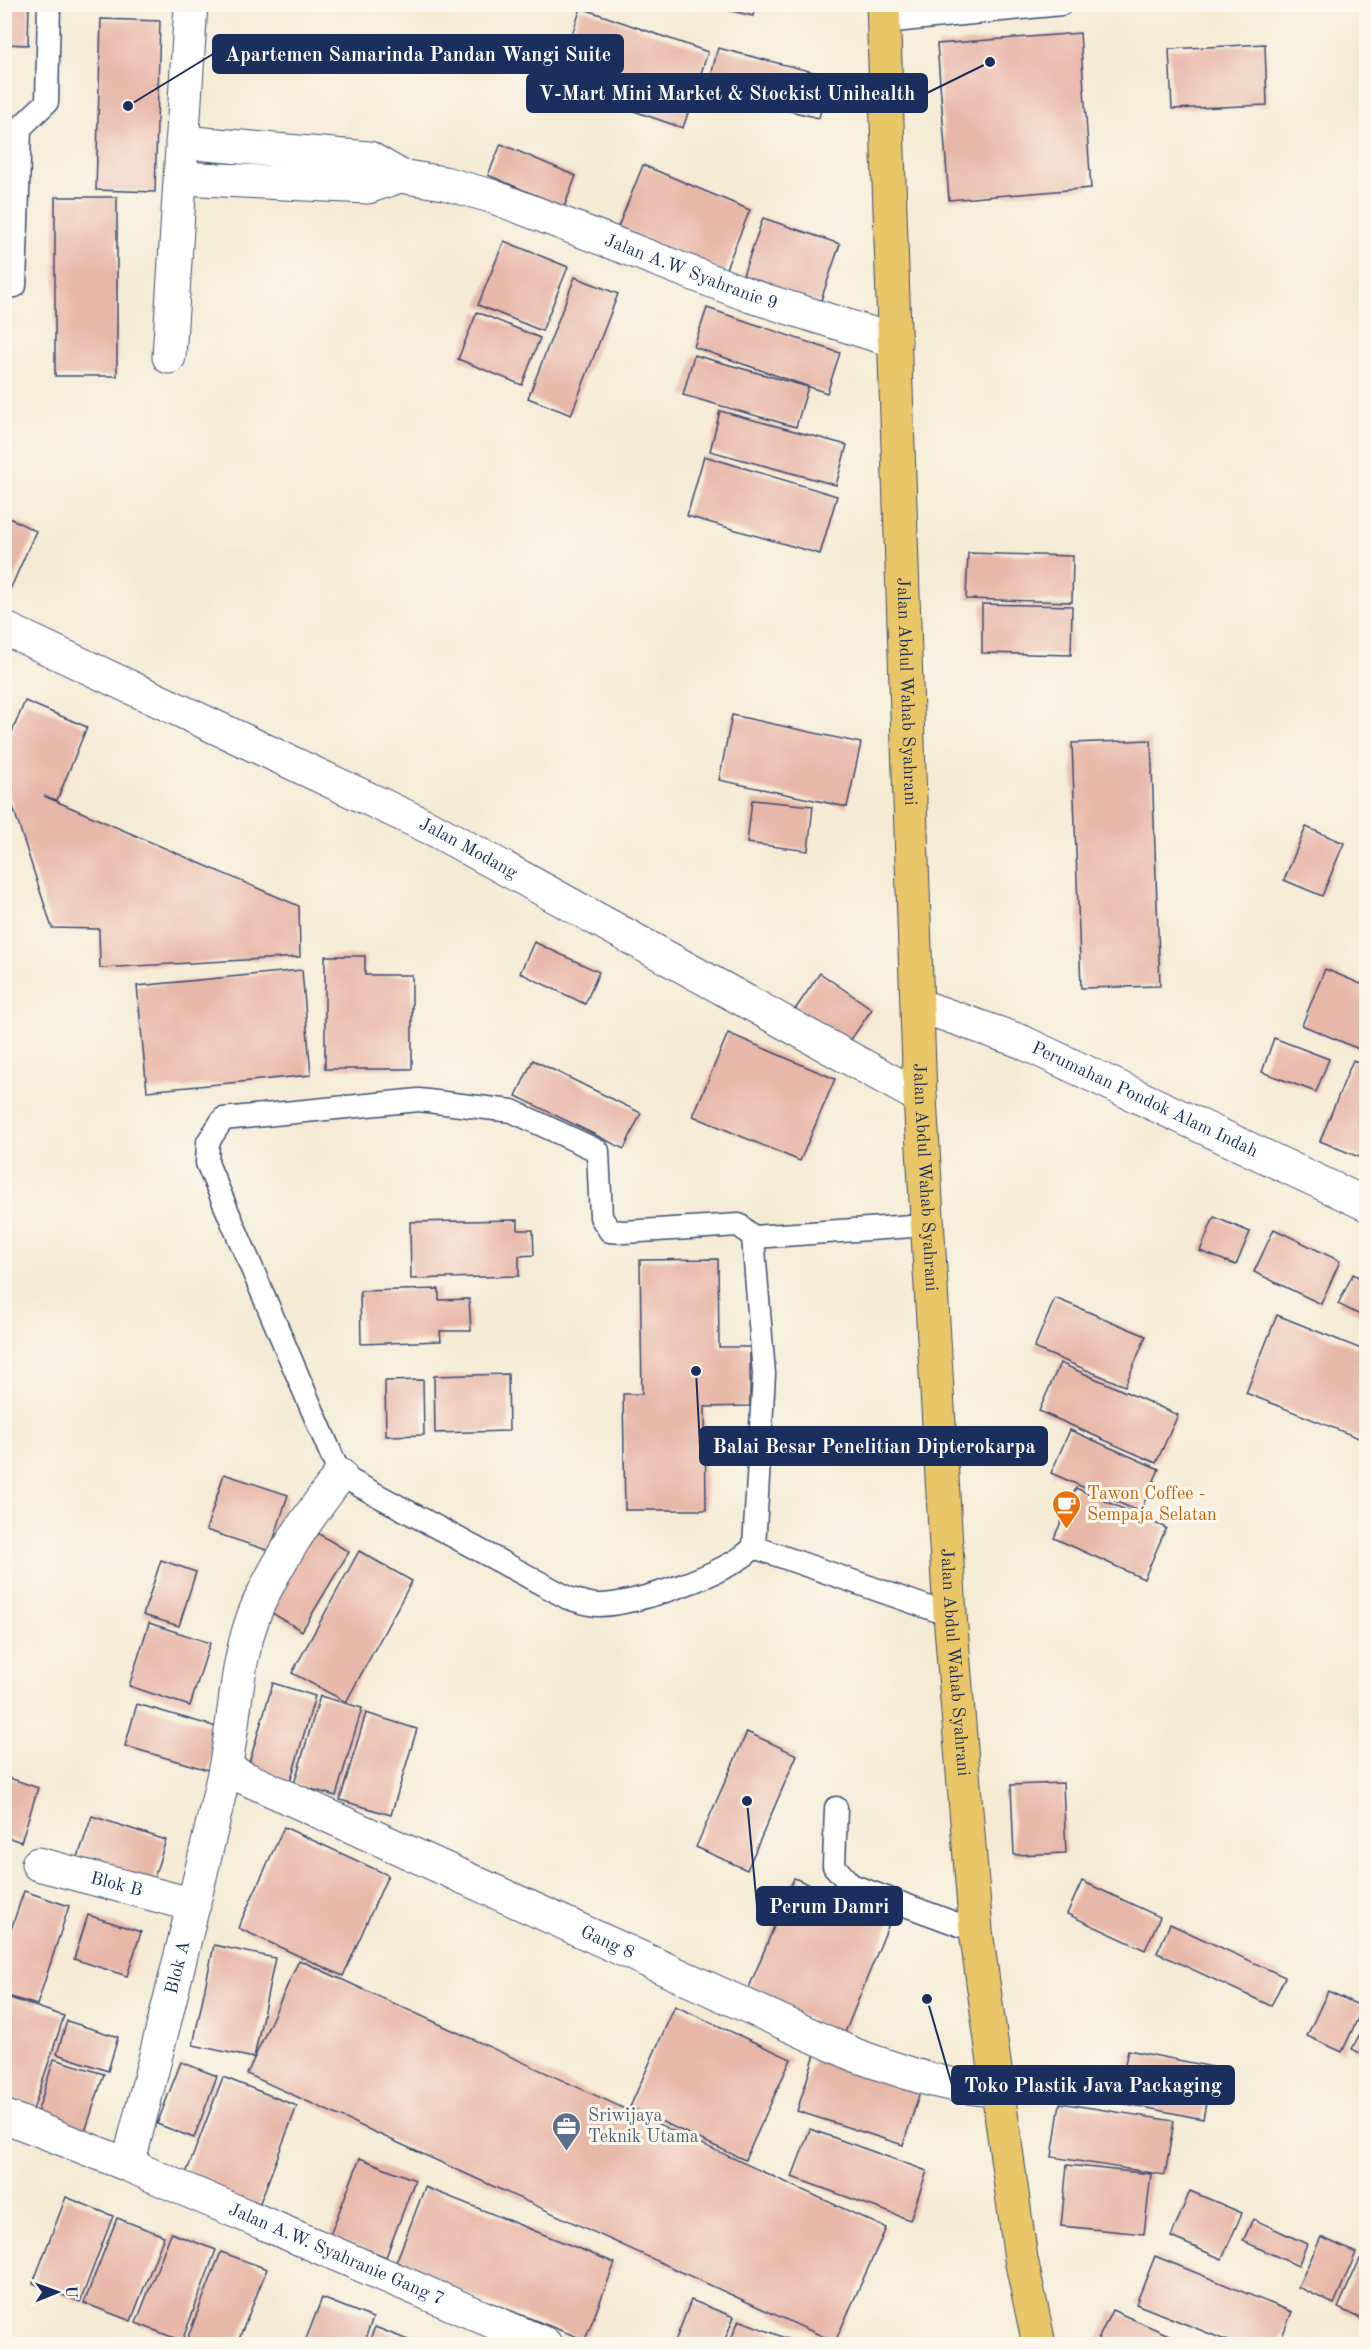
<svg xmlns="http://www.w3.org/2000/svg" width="1371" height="2349" viewBox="0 0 1371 2349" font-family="'Old Standard TT',serif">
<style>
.building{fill:#e7b7a7}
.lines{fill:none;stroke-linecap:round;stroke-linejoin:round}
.service-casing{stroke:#3c4b70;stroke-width:25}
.minor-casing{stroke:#3c4b70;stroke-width:35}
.trunk-casing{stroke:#3c4b70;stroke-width:35}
.service{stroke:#fff;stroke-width:22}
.minor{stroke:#fff;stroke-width:33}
.trunk{stroke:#e9c769;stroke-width:33}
.labels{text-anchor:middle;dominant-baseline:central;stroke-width:6;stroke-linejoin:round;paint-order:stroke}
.street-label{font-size:18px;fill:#1b2f5e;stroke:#fbf7ec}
.food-label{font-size:18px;fill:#c56008;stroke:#fbf7ec;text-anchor:start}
.service-label{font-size:18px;fill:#4e5e75;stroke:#fbf7ec;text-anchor:start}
.leader{fill:none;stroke:#1b2f5e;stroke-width:2}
.callout-dot{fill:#1b2f5e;stroke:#fbf7ec;stroke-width:2}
.callout{fill:#1b2f5e;stroke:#1b2f5e;stroke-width:2}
.callout-label{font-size:20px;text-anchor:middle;font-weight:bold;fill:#fff}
</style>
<rect width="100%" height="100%" fill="#fbf7ec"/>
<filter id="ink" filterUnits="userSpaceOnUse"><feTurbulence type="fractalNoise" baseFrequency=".0167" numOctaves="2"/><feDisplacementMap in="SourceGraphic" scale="12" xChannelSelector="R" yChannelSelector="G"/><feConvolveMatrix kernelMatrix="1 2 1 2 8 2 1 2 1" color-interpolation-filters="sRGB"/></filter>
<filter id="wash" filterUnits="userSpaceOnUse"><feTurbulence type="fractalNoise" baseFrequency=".008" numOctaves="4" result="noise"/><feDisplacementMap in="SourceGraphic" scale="24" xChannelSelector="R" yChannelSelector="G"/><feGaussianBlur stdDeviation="1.35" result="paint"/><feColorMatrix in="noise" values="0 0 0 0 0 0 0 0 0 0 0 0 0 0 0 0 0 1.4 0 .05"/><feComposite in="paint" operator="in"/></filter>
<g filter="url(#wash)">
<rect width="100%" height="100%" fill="#f5ebd5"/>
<g id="blocks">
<g class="building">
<path d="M4,4H29L28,45L4,44Z"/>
<path d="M703,4H756L753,16Z"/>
<path d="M581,8L708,52L683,128L555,84Z"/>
<path d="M101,19L160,21L155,192L96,190Z"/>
<path d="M1080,33L1091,188L949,200L937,44Z"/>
<path d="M1265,44L1267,105L1172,109L1169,49Z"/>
<path d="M718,48L829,76L819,118L707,91Z"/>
<path d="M501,144L576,176L564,207L488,175Z"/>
<path d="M643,165L750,210L725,271L618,227Z"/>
<rect x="55" y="197" width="62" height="179"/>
<path d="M763,218L840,244L820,303L743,275Z"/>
<path d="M504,241L568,267L542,331L478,305Z"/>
<path d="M575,277L618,294L571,415L528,398Z"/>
<path d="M707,308L840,353L827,393L694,347Z"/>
<path d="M477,312L540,338L522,385L458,359Z"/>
<path d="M694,355L808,387L796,427L683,395Z"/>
<path d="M720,411L847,445L836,485L710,451Z"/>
<path d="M704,456L837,496L820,554L687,516Z"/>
<path d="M5,516L36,531L5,601Z"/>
<path d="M968,553L1073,556L1072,602L966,599Z"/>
<path d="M982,604L1072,606L1071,655L982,653Z"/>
<path d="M25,701L87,727L57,800L44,796L299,906L300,957L100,968L99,929L52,928L4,779V751Z"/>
<path d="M732,715L861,743L847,807L719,780Z"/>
<path d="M1151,740L1160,986L1081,988L1072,743Z"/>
<path d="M752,800L813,806L808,851L747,843Z"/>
<path d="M1306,827L1344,843L1322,896L1284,880Z"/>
<path d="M534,942L599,972L585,1004L520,973Z"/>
<path d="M325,956H365V975H412V1069H325Z"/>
<path d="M1325,969L1366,986V1052L1302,1025Z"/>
<path d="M302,970L311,1075L147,1091L137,986Z"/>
<path d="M820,973L872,1009L846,1047L794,1011Z"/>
<path d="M728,1033L835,1079L800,1161L693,1116Z"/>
<path d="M1274,1038L1329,1059L1316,1092L1262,1072Z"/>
<path d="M533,1060L641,1113L624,1149L516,1096Z"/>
<path d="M1353,1060L1366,1066V1160L1320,1141Z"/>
<path d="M1214,1217L1250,1232L1236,1265L1200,1251Z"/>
<path d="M518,1220V1230H533L534,1255L519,1256V1276L411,1279L410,1222Z"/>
<path d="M1274,1229L1340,1261L1321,1304L1254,1272Z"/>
<path d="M718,1259L719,1347H750V1406L705,1407L706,1510H625L623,1394H642L640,1260Z"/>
<path d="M1353,1274L1366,1281V1318L1338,1304Z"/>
<path d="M439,1289V1300L469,1299L471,1331H440L441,1341L361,1344L360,1291Z"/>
<path d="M1055,1298L1146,1336L1125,1386L1034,1348Z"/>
<path d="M1277,1315L1366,1351V1441L1246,1393Z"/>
<path d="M1060,1363L1178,1415L1156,1463L1039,1411Z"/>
<path d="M508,1374L509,1431L435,1433L434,1376Z"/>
<path d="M423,1380L424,1435L386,1436L385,1381Z"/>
<path d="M1070,1430L1159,1469L1140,1512L1051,1473Z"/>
<path d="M224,1474L288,1495L270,1551L206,1530Z"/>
<path d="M1076,1488L1166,1528L1144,1579L1054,1538Z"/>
<path d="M314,1531L349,1552L302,1631L267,1610Z"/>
<path d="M359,1551L412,1581L346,1702L292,1673Z"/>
<path d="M161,1560L196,1572L179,1626L143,1615Z"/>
<path d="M149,1623L210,1643L190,1706L129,1686Z"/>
<path d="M273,1683L315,1696L289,1786L246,1773Z"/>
<path d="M320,1696L362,1708L336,1796L294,1784Z"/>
<path d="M137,1704L220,1728L208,1770L125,1746Z"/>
<path d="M366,1713L417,1729L391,1815L340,1800Z"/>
<path d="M747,1732L797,1755L747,1870L696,1847Z"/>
<path d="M4,1776L38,1788L21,1842L4,1836Z"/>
<path d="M1063,1783L1066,1853L1014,1855L1011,1785Z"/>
<path d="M92,1816L166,1840L152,1884L77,1860Z"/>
<path d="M284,1827L388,1875L343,1976L238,1928Z"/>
<path d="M794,1878L891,1919L844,2035L748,1990Z"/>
<path d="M1082,1881L1160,1917L1145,1950L1067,1914Z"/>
<path d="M24,1891L69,1906L37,2005L4,1995V1950Z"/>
<path d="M88,1915L141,1932L127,1976L74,1959Z"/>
<path d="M1170,1924L1285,1977L1271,2006L1157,1953Z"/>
<path d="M214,1945L275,1958L254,2058L193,2045Z"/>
<path d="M299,1960L886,2228L835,2342L247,2074Z"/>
<path d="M1328,1991L1363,2007L1342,2052L1307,2036Z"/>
<path d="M4,1996L64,2016L30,2119L4,2111Z"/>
<path d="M675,2006L791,2059L745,2160L630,2107Z"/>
<path d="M67,2021L118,2037L108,2071L57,2054Z"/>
<path d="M1366,2022V2056L1352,2049Z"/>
<path d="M1128,2050L1213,2067L1203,2119L1117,2102Z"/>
<path d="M815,2054L921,2089L903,2145L797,2111Z"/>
<path d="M54,2059L104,2074L83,2138L34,2123Z"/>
<path d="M181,2062L217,2076L194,2138L157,2124Z"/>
<path d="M223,2077L297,2106L256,2213L182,2184Z"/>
<path d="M1060,2103L1174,2121L1165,2175L1052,2157Z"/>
<path d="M810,2129L927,2171L910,2220L792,2177Z"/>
<path d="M360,2158L415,2180L386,2257L330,2235Z"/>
<path d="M1067,2165L1151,2174L1144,2234L1061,2226Z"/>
<path d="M425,2187L615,2263L585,2340L395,2265Z"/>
<path d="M1190,2191L1242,2213L1222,2259L1171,2237Z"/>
<path d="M66,2197L113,2216L80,2302L33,2283Z"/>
<path d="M117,2218L164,2236L131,2321L84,2303Z"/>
<path d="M1253,2219L1307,2244L1298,2266L1243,2241Z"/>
<path d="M171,2233L216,2250L182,2341L136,2323Z"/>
<path d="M1321,2237L1356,2253L1334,2304L1298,2287Z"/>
<path d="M221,2252L267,2269L237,2344H191L186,2342Z"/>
<path d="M1155,2256L1292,2312L1279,2344H1235L1136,2304Z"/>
<path d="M1360,2259L1366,2262V2321L1338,2308Z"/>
<path d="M322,2298L373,2318L363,2344H304Z"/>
<path d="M691,2300L734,2317L723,2344H674Z"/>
<path d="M1112,2310L1189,2344H1096Z"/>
<path d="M739,2320L798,2343V2344H729Z"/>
<path d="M375,2327L413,2342L412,2344H368Z"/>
</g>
</g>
</g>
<g filter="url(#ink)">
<use href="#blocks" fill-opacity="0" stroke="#3c4b70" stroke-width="1.5"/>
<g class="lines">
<defs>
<g id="service">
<path d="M884,22L1061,4"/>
<path d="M4,287L15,286L20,128L47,102L49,4"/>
<path d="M753,1237L764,1374L754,1547C730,1573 635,1605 599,1605C589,1605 578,1601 568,1598L340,1475L207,1163L208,1142L223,1119L419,1100L512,1111L598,1151L601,1217L610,1231L624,1232L739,1225L753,1237L927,1225"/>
<path d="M754,1547L950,1615"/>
<path d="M836,1808L834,1866L851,1885L976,1931"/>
</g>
<g id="minor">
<path id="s1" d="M182,142L369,158L400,176L444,183L491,196L751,296L895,341"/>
<path d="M181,178L368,187L400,176"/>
<path d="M169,357L191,4"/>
<path id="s2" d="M4,628L435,830L920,1097"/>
<path id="s3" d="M918,1005L1020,1041L1366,1204"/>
<path id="s4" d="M225,1769L855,2055C903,2072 947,2088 998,2090"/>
<path id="s5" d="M38,1864L194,1905"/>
<path id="s6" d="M4,2116L128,2165L545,2344"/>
<path id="s7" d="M128,2165C161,2035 195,1905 224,1773C236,1718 235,1658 258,1605C279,1558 309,1516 340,1475"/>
</g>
<g id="trunk">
<path id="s8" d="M883,4L920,1097L950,1615L976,1931L1021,2259L1039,2344"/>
</g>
</defs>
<use href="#service" class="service-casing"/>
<use href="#minor" class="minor-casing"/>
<use href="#trunk" class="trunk-casing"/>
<use href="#service" class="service"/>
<use href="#minor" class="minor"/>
<use href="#trunk" class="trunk"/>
</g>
</g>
<defs>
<symbol id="cafe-pin" viewBox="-11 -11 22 30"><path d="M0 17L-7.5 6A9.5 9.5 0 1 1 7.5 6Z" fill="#e8710a" stroke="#fbf7ec"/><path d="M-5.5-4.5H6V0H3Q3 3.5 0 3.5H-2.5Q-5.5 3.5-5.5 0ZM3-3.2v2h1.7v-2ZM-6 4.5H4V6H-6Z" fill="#fff"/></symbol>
<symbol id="office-pin" viewBox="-11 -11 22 30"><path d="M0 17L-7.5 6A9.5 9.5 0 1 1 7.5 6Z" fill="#5c6f8a" stroke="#fbf7ec"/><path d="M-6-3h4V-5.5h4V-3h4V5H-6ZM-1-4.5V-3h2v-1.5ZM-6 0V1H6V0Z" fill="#fff"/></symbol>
</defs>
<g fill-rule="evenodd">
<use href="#cafe-pin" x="1050" y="1488" width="33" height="45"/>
<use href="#office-pin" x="550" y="2110" width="33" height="45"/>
</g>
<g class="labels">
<g class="street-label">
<text stroke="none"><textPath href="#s1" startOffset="531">Jalan A.W Syahranie 9</textPath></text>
<text stroke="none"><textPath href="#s8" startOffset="688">Jalan Abdul Wahab Syahrani</textPath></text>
<text stroke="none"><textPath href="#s2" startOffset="514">Jalan Modang</textPath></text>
<text stroke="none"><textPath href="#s3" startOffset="246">Perumahan Pondok Alam Indah</textPath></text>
<text stroke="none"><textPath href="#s8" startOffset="1174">Jalan Abdul Wahab Syahrani</textPath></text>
<text stroke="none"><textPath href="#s8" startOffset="1660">Jalan Abdul Wahab Syahrani</textPath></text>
<text stroke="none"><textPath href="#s5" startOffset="81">Blok B</textPath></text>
<text stroke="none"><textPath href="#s4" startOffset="420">Gang 8</textPath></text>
<text stroke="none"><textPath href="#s7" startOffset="204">Blok A</textPath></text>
<text stroke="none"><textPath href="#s6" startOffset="360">Jalan A.W. Syahranie Gang 7</textPath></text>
</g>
<g class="food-label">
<text x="1087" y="1494">Tawon Coffee -<tspan x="1087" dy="21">Sempaja Selatan</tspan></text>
</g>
<g class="service-label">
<text x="588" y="2116">Sriwijaya<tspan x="588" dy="21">Teknik Utama</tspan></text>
</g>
</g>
<path class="leader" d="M128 106L213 54M990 62L927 93M696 1371L700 1446M747 1801L757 1906M927 1999L952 2085"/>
<g class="callout-dot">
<circle cx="128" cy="106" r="6"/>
<circle cx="990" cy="62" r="6"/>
<circle cx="696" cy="1371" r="6"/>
<circle cx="747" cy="1801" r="6"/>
<circle cx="927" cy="1999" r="6"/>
</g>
<g class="callout">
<rect x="213" y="35" width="410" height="38" rx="6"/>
<rect x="527" y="74" width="400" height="38" rx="6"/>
<rect x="700" y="1427" width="347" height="38" rx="6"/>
<rect x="757" y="1887" width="145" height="38" rx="6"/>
<rect x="952" y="2066" width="282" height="38" rx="6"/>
</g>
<g class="callout-label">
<text x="418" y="61">Apartemen Samarinda Pandan Wangi Suite</text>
<text x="727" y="100">V-Mart Mini Market &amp; Stockist Unihealth</text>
<text x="874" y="1453">Balai Besar Penelitian Dipterokarpa</text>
<text x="829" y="1913">Perum Damri</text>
<text x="1093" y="2092">Toko Plastik Java Packaging</text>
</g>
<rect width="1371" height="2349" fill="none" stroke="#fbf7ec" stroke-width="24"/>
<g transform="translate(57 2292) rotate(89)" stroke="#fbf7ec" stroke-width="4.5" paint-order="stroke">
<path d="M0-4.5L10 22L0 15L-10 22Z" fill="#1b2f5e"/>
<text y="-9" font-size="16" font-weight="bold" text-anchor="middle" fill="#1b2f5e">U</text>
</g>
</svg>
